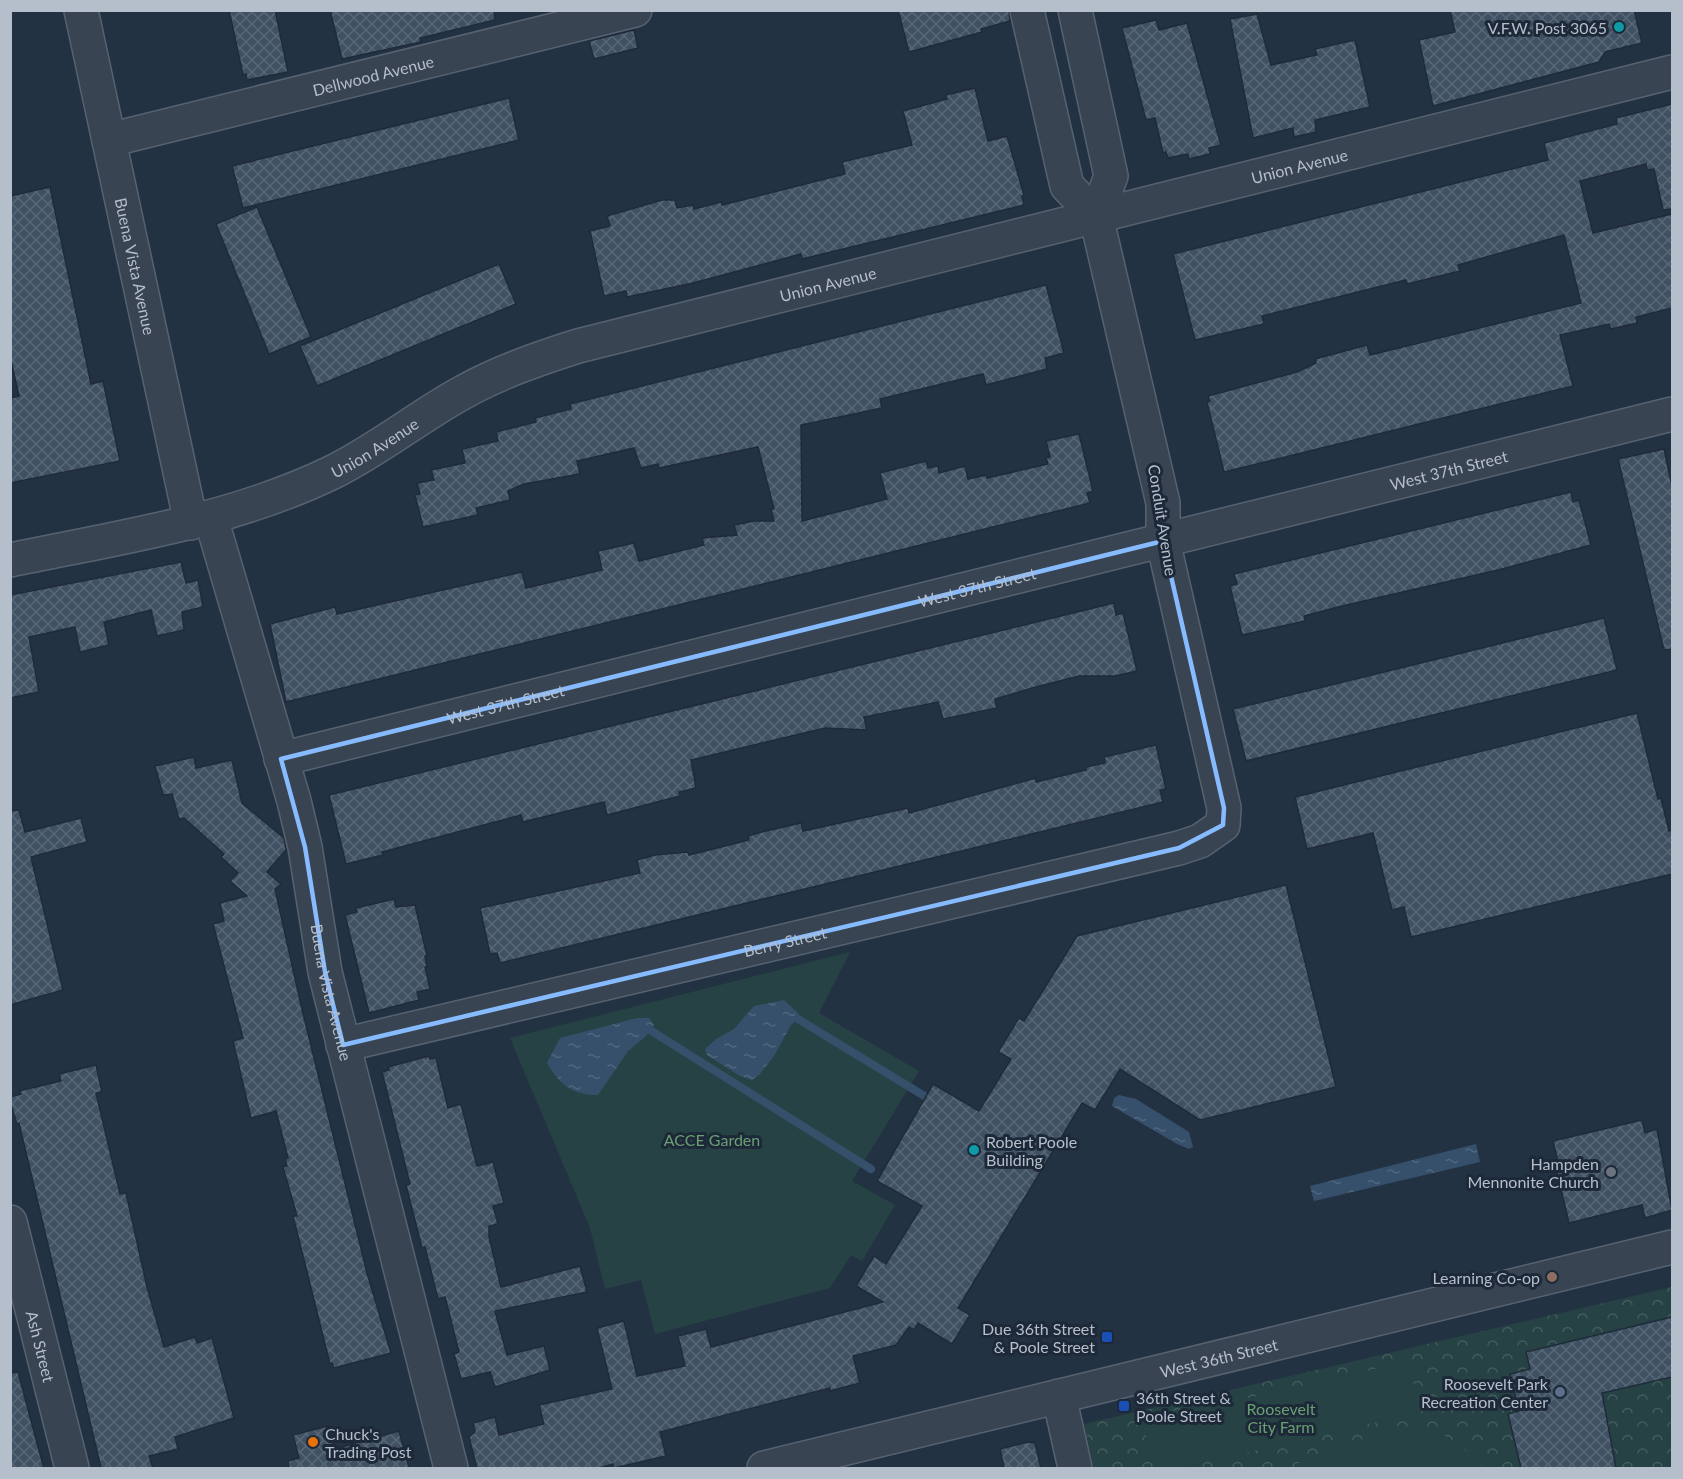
<svg xmlns="http://www.w3.org/2000/svg" width="1683" height="1479" viewBox="0 0 1683 1479" font-family="Lato,sans-serif">
<style>
.forest{fill:url(#forest-crowns)}
.garden{fill:#264244}
.water{fill:url(#water-ripples)}
.lines{fill:none;stroke-linecap:round;stroke-linejoin:round}
.stream{stroke:#364f6b;stroke-width:8}
.building{fill:url(#building-cross-hatch);stroke:#1f2b3a;stroke-width:1.5}
.minor-casing{stroke:#566270;stroke-width:36}
.minor{stroke:#384452;stroke-width:33}
.marked{fill:none;stroke:#87bbff;stroke-width:4.5;stroke-linejoin:round}
.culture-dot{fill:#0f9aa8;stroke:#1d2938;stroke-width:2}
.worship-dot{fill:#6b7280;stroke:#1d2938;stroke-width:2}
.education-dot{fill:#8d6e63;stroke:#1d2938;stroke-width:2}
.transit-dot{fill:#1a4fb4;stroke:#1d2938;stroke-width:2}
.service-dot{fill:#5c6f8a;stroke:#1d2938;stroke-width:2}
.food-dot{fill:#e8710a;stroke:#1d2938;stroke-width:2}
.labels{text-anchor:middle;dominant-baseline:central;stroke-width:6;stroke-linejoin:round;paint-order:stroke}
.poi-label{font-size:16px;fill:#b5bfcc;stroke:#1d2938;text-anchor:end}
.street-label{font-size:16px;fill:#b5bfcc;stroke:#1d2938}
.park-label{font-size:16px;fill:#6a9f74;stroke:#1d2938}
</style>
<defs>
<pattern id="forest-crowns" width="20" height="18" patternUnits="userSpaceOnUse" patternTransform="scale(1.5)"><rect width="20" height="18" fill="#264244"/><path d="M2 6a3 3 0 1 1 6 0M12 15a3 3 0 1 1 6 0" fill="none" stroke="#435c5e"/></pattern>
<pattern id="water-ripples" width="26" height="14" patternUnits="userSpaceOnUse" patternTransform="scale(1.5)"><rect width="26" height="14" fill="#364f6b"/><path d="M2 4q2-2 4 0t4 0M15 11q2-2 4 0t4 0" fill="none" stroke="#51677f"/></pattern>
<pattern id="building-cross-hatch" width="8" height="8" patternUnits="userSpaceOnUse" patternTransform="scale(1.5)"><rect width="8" height="8" fill="#3f5162"/><path d="M0 0l8 8M0 8l8-8" fill="none" stroke="#586877"/></pattern>
</defs>
<rect width="100%" height="100%" fill="#233243"/>
<path class="forest" d="M1672,1287V1468H1094L1084,1424Z"/>
<g class="garden">
<path d="M850,952L819,1013L919,1071L852,1181L895,1205L862,1261L851,1255L830,1288L655,1334L641,1280L605,1289L590,1228L510,1038Z"/>
<path d="M1408,1361L1420,1412L1180,1468H1154L1143,1423Z"/>
<path d="M1401,1425L1422,1432L1433,1428L1477,1458L1484,1468H1296V1464Z"/>
</g>
<g class="water">
<path d="M784,1000L799,1014L798,1019L791,1025L774,1056L760,1074L752,1080L740,1076L707,1055L705,1049L716,1039L734,1029L754,1006Z"/>
<path d="M637,1018H649L654,1025L646,1036L628,1051L598,1095C572,1095 560,1085 547,1063L560,1038Z"/>
<path d="M1119,1095L1136,1099L1189,1132L1193,1147L1189,1149L1177,1144L1112,1106L1114,1098Z"/>
<path d="M1476,1144L1480,1162L1314,1201L1310,1186Z"/>
</g>
<g class="lines">
<g class="stream">
<path d="M798,1019L926,1097"/>
<path d="M650,1030L871,1169"/>
</g>
</g>
<g class="building">
<path d="M229,10H275L288,72L247,80L246,74L243,75Z"/>
<path d="M330,10H494L495,20L420,38L421,42L342,59Z"/>
<path d="M898,10H1009L1010,21L981,29L982,32L909,52Z"/>
<path d="M1450,10H1634L1642,43L1605,52L1599,62L1433,106L1419,40L1455,32Z"/>
<path d="M1257,14L1271,65L1317,55L1315,49L1355,40L1370,107L1315,120L1316,132L1294,137L1293,128L1253,138L1230,19Z"/>
<path d="M1156,20L1159,30L1187,23L1221,145L1209,148L1210,154L1189,159L1188,154L1168,158L1166,152L1163,153L1155,118L1146,120L1122,28Z"/>
<path d="M634,30L638,48L594,59L589,41Z"/>
<path d="M975,88L988,141L1007,136L1024,195L1022,196L1024,205L802,259L801,254L693,283L627,297L626,291L604,296L590,231L610,226L607,216L662,200H675L677,208L693,205L694,209L721,202L722,205L845,174L842,162L912,145L903,111L947,99L946,95Z"/>
<path d="M509,98L519,140L243,208L232,166Z"/>
<path d="M1672,104V209L1663,210L1654,169L1647,170L1646,164L1580,181L1593,233L1672,214V308L1636,317L1637,323L1611,329L1609,324L1560,335L1573,386L1224,472L1207,402L1210,401L1208,396L1297,372L1316,363L1315,359L1367,345L1370,355L1581,303L1564,235L1458,265L1460,271L1407,284L1406,280L1262,316L1264,324L1195,340L1173,254L1548,160L1544,143L1617,124L1616,118Z"/>
<path d="M50,187L91,384L103,381L120,461L10,483V398L19,396L10,356V196Z"/>
<path d="M257,207L311,337L269,354L216,224Z"/>
<path d="M499,264L516,304L317,386L300,346Z"/>
<path d="M1046,285L1064,353L1045,358L1047,369L986,385L983,374L880,399L882,408L801,425L802,521L887,499L880,473L926,461L928,468L938,466L939,473L965,466L968,479L986,475L987,478L1048,464L1046,458L1050,457L1046,441L1079,434L1093,491L1087,493L1090,503L286,702L270,624L335,607L337,614L522,572L526,588L602,570L598,551L634,543L639,561L704,545L702,538L737,535L734,525L754,521H774L771,509H774L758,447L659,468L658,464L641,468L634,448L577,461L580,474L524,484L508,491L510,500L476,508L478,515L423,527L415,495L420,494L417,483L434,480L431,470L465,463L462,449L498,441L496,432L536,422L535,418L571,409L570,404Z"/>
<path d="M1664,449L1672,486V649L1664,650L1618,459Z"/>
<path d="M1571,492L1573,502L1579,500L1591,545L1502,569L1338,607L1304,616L1305,621L1242,635L1230,586L1237,584L1234,574Z"/>
<path d="M181,562L186,583L198,580L203,607L182,612L184,630L157,636L151,610L104,622L109,645L80,652L75,627L29,637L39,692L10,698V595Z"/>
<path d="M1114,603L1116,615L1123,613L1137,671L1115,676H1079L1036,687L995,699L997,708L943,719L938,702L864,717L867,730L825,728L691,760L696,788L679,792L680,796L607,815L604,802L523,822L521,815L382,852L383,855L346,864L329,795Z"/>
<path d="M1604,618L1617,670L1246,761L1233,709Z"/>
<path d="M1637,713L1658,799L1661,798L1669,831L1672,830V874L1411,937L1404,907L1392,910L1373,833L1307,849L1295,797Z"/>
<path d="M1156,745L1166,789L1160,790L1163,802L500,963L497,953L490,954L480,908L640,873L637,860L655,855L688,852L689,855L749,840L748,836L758,833L801,823L803,831L908,808L909,813L1036,778V782L1086,770V767L1105,763L1104,757Z"/>
<path d="M194,757L196,768L232,760L242,803L284,838L286,850L267,872L281,884L275,889L301,1005L367,1273L391,1353L334,1368L332,1363L330,1364L293,1216H297L283,1167L287,1166L285,1159L288,1158L276,1111L251,1118L233,1041L243,1038L213,924L224,921L220,903L247,896L230,881L238,873L221,857L224,854L184,818L179,819L172,794L163,795L155,766Z"/>
<path d="M19,810L25,832L81,818L87,842L31,857L63,990L10,1005V811Z"/>
<path d="M1286,885L1336,1087L1200,1120L1120,1069L1095,1110L1082,1103L958,1308L970,1315L952,1344L918,1323L914,1330L909,1327L896,1345L853,1356L860,1383L830,1391V1388L660,1432L666,1456L614,1468L613,1464L599,1468H477L469,1437L475,1432L473,1423L495,1417L499,1435L544,1424L539,1405L612,1389L597,1328L624,1321L637,1376L685,1366L678,1336L706,1329L711,1347L883,1302L856,1286L874,1256L886,1264L922,1206L877,1181L933,1084L979,1111L1011,1059L998,1052L1019,1018L1024,1021L1077,936Z"/>
<path d="M394,899L396,907L415,905L427,956H425L427,967H425L430,989L417,992L419,1000L369,1013L345,915L357,912L356,908Z"/>
<path d="M429,1056L430,1059L436,1058L448,1108L461,1104L477,1166L493,1162L504,1203L493,1206L498,1224L489,1226V1237L501,1287L580,1266L587,1292L495,1311L507,1355L544,1346L550,1370L495,1387L490,1372L461,1379L454,1354L459,1352L445,1297L438,1299L425,1247L422,1248L406,1185L410,1184L382,1072L389,1070L388,1067Z"/>
<path d="M96,1065L102,1092L96,1093L120,1194L126,1193L147,1287L164,1347L195,1337L197,1343L212,1338L234,1418L175,1437L178,1449L149,1456L153,1468H101L19,1123L17,1124L10,1102V1097L21,1094L19,1091L61,1081L59,1074Z"/>
<path d="M1642,1120L1645,1133L1657,1129L1672,1210L1645,1218L1642,1205L1569,1223L1555,1164L1558,1162L1553,1141Z"/>
<path d="M1672,1317V1377L1602,1393L1616,1468H1521L1508,1414L1519,1411L1510,1374L1530,1369L1526,1352Z"/>
<path d="M18,1372L40,1454L44,1468H10V1373Z"/>
<path d="M328,1426L334,1449L399,1431L409,1468H289L288,1461L299,1458L293,1435Z"/>
<path d="M1028,1442L1035,1443L1041,1468H1004L1000,1449Z"/>
</g>
<g class="lines">
<defs>
<g id="minor">
<path id="s1" d="M81,10L191,523"/>
<path d="M1075,10L1111,176L1096,216"/>
<path id="s2" d="M109,140L635,10"/>
<path id="s3" d="M211,518L294,801L305,847L325,972L451,1468"/>
<path id="s4" d="M10,560C121,537 233,521 335,471C379,449 417,418 460,394C497,373 537,359 578,346L1672,72"/>
<path id="s5" d="M281,759L1672,414"/>
<path id="s6" d="M343,1045L1179,848L1200,841L1223,825L1224,808L1163,541V503L1096,216L1067,186L1027,10"/>
<path id="s7" d="M10,1222L72,1468"/>
<path d="M1059,1396L1075,1468"/>
<path id="s8" d="M764,1468L1672,1247"/>
</g>
</defs>
<use href="#minor" class="minor-casing"/>
<use href="#minor" class="minor"/>
</g>
<path class="marked" d="M1163,541L1224,808L1223,825L1179,848L343,1045L325,972L305,847L281,759Z"/>
<g class="culture-dot">
<circle cx="1619" cy="27" r="6"/>
<circle cx="974" cy="1150" r="6"/>
</g>
<circle class="worship-dot" cx="1611" cy="1172" r="6"/>
<circle class="education-dot" cx="1552" cy="1277" r="6"/>
<g class="transit-dot">
<rect x="1101" y="1331" width="12" height="12" rx="3"/>
<rect x="1118" y="1400" width="12" height="12" rx="3"/>
</g>
<circle class="service-dot" cx="1560" cy="1392" r="6"/>
<circle class="food-dot" cx="313" cy="1442" r="6"/>
<g class="labels">
<g class="poi-label">
<text x="1607" y="27">V.F.W. Post 3065</text>
<text x="986" y="1141" text-anchor="start">Robert Poole<tspan x="986" dy="18">Building</tspan></text>
<text x="1599" y="1163">Hampden<tspan x="1599" dy="18">Mennonite Church</tspan></text>
<text x="1540" y="1277">Learning Co-op</text>
<text x="1095" y="1328">Due 36th Street<tspan x="1095" dy="18">&amp; Poole Street</tspan></text>
<text x="1548" y="1383">Roosevelt Park<tspan x="1548" dy="18">Recreation Center</tspan></text>
<text x="1136" y="1397" text-anchor="start">36th Street &amp;<tspan x="1136" dy="18">Poole Street</tspan></text>
<text x="325" y="1433" text-anchor="start">Chuck's<tspan x="325" dy="18">Trading Post</tspan></text>
</g>
<g class="street-label">
<text stroke="none"><textPath href="#s2" startOffset="272">Dellwood Avenue</textPath></text>
<text stroke="none"><textPath href="#s4" startOffset="1356">Union Avenue</textPath></text>
<text stroke="none"><textPath href="#s1" startOffset="262">Buena Vista Avenue</textPath></text>
<text stroke="none"><textPath href="#s4" startOffset="870">Union Avenue</textPath></text>
<text stroke="none"><textPath href="#s4" startOffset="384">Union Avenue</textPath></text>
<text stroke="none"><textPath href="#s5" startOffset="1203">West 37th Street</textPath></text>
<text transform="translate(1163 520) rotate(81)">Conduit Avenue</text>
<text stroke="none"><textPath href="#s5" startOffset="717">West 37th Street</textPath></text>
<text stroke="none"><textPath href="#s5" startOffset="231">West 37th Street</textPath></text>
<text stroke="none"><textPath href="#s6" startOffset="454">Berry Street</textPath></text>
<text stroke="none"><textPath href="#s3" startOffset="490">Buena Vista Avenue</textPath></text>
<text stroke="none"><textPath href="#s7" startOffset="128">Ash Street</textPath></text>
<text stroke="none"><textPath href="#s8" startOffset="468">West 36th Street</textPath></text>
</g>
<g class="park-label">
<text x="712" y="1139">ACCE Garden</text>
<text x="1281" y="1408">Roosevelt<tspan x="1281" dy="18">City Farm</tspan></text>
</g>
</g>
<rect width="1683" height="1479" fill="none" stroke="#b5bfcc" stroke-width="24"/>
</svg>
